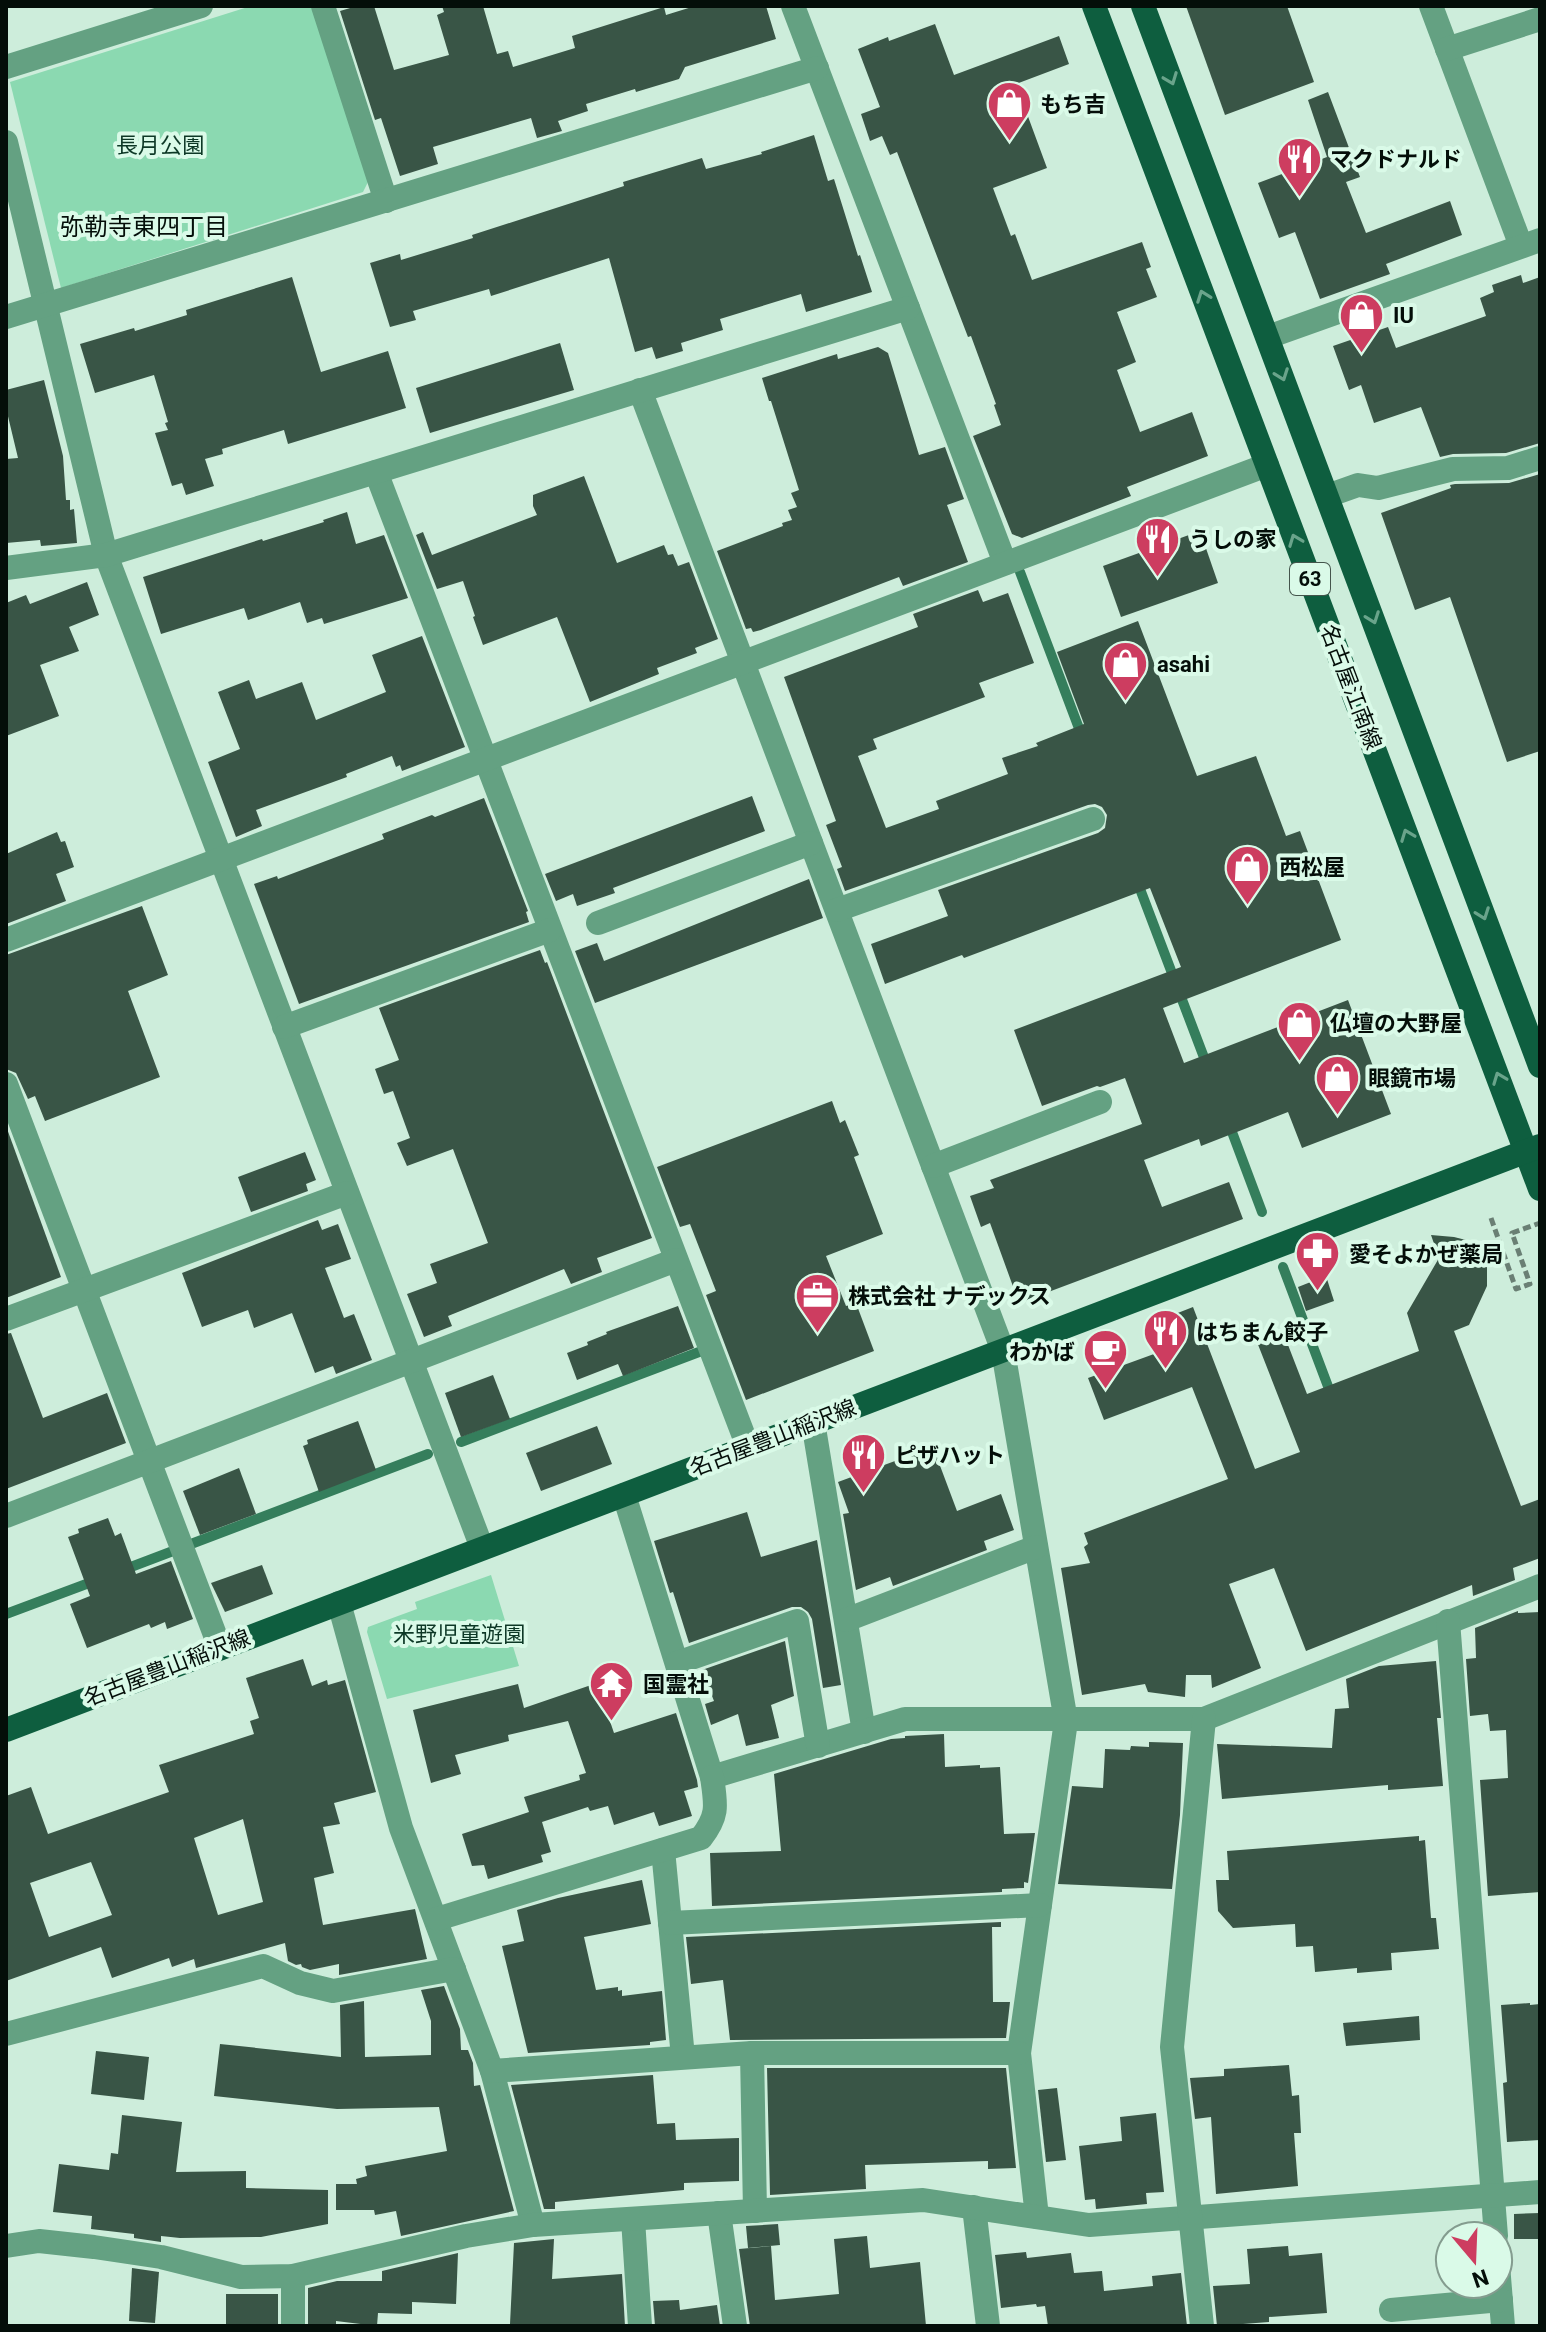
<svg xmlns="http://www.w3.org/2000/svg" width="1546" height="2332" viewBox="0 0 1546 2332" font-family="Roboto,'Noto Sans JP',sans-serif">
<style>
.green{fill:#8bd9b1}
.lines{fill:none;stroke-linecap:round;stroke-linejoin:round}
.stream{stroke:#357e5c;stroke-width:10}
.building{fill:#395546;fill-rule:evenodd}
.path{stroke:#6a7f74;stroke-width:5;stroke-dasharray:8 4;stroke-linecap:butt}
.minor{stroke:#64a182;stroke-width:24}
.major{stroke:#0e5e3f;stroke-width:24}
.oneway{stroke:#6aa48b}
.labels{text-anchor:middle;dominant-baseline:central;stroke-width:8;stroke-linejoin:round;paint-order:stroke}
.shield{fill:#dafae8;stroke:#44554c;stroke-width:2}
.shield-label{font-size:20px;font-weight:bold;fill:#040e09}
.poi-label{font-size:22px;font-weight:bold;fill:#040e09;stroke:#dafae8;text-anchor:start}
.park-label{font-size:22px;fill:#0d3826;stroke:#dafae8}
.street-label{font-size:22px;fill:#040e09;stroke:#dafae8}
.neighbourhood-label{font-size:24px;fill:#040e09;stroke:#dafae8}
</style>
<rect width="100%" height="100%" fill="#cdeddb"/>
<g class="green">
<path d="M251,6H313L369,180L363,192L61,288L10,82Z"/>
<path d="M491,1575L519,1666L387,1699L367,1632L368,1627L417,1609L415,1602Z"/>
</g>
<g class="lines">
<g class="stream">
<path d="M1020,572L1083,739"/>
<path d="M1137,881L1208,1068"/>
<path d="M1229,1124L1262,1212"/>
<path d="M1283,1267L1332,1397"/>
<path d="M461,1442L699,1352"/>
<path d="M191,1544L428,1454"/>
<path d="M123,1570L173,1551"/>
<path d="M6,1614L97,1580"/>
</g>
</g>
<g class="building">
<path d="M357,6H374L394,70L449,55L437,15L444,12L442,6H483L497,54L508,51L513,67L575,48L572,36L664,7L666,15L695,6H766L776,39L685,67L679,79L636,92L635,89L586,104L588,111L558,121L562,131L537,138L531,118L433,147L438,164L400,176L381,118L375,120L340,11Z"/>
<path d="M1186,6H1287L1314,82L1225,115Z"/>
<path d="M935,24L954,75L1059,36L1069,64L1016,84L1047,168L993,188L1011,236L1015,234L1032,280L1142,242L1151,267L1146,269L1157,297L1117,312L1136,362L1117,370L1140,432L1192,412L1208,456L1127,487L1131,496L1022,538L1012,534L973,436L1001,425L994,405L996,404L971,336L968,337L897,152L890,155L882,136L870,141L861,114L880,107L858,49L888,37L889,41Z"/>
<path d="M1328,92L1360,177L1346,182L1366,233L1450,201L1462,235L1386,264L1390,274L1320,299L1295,232L1279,238L1258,183L1327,157L1308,100Z"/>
<path d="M814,135L828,181L834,179L858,256L860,255L872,292L806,312L801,294L720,319L723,330L681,343L683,351L656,359L652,347L635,352L609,258L491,296L489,289L413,311L416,320L390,327L370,263L400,254L401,260L473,238L472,235L624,186L623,182L702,158L706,169L762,154L761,152Z"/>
<path d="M1521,275L1523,283L1540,277V443L1506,453L1453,454L1440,457L1421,407L1374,423L1361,385L1349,390L1333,346L1388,327L1396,348L1486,316L1480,298L1494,292L1492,285Z"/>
<path d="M292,277L321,372L388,351L406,408L288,444L284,430L222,449L223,454L205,459L214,486L186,495L182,483L172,486L155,433L168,430L165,423L168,422L154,375L95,393L80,344L134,328L135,331L187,315L186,310Z"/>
<path d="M560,343L574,390L430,433L416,388Z"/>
<path d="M878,347L888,353L919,455L945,447L964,499L947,505L968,562L903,586L899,577L761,630L753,632L751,628L746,629L717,551L783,526L782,523L792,520L788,510L797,507L791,493L799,490L771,401H769L762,378L837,354L838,359Z"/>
<path d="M44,380L63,456L66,500H70V510L74,509L77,543L41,546L40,540L6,543V459L18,458L6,408V390Z"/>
<path d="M1540,474V751L1507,762L1450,597L1415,610L1381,513L1451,488L1450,485L1455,484L1509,483Z"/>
<path d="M584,476L617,563L664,545L668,555L673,554L678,566L689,562L718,639L695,648L697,653L657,668L659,674L590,702L557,617L483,645L473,617L475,616L463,581L437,589L416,535L423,532L432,555L537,515L533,506V495Z"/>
<path d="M347,512L356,544L384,535L408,598L324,624L322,618L307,623L300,602L248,620L244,608L161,634L143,577L262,539L263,541L324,522L323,520Z"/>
<path d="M1200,531L1218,583L1121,617L1103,566Z"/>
<path d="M87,582L99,615L69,627L79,651L40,665L59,716L6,736V603L26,595L30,604Z"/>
<path d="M978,590L983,602L1008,593L1034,663L979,683L985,697L873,739L877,749L858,756L886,828L939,809L936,801L1008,774L1002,758L1038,746L1036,743L1084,724L1057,652L1138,621L1197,776L1256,756L1286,836L1300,831L1341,940L1163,1008L1184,1063L1348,1000L1391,1114L1302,1148L1288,1112L1201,1146L1199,1139L1144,1160L1162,1207L1229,1182L1243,1219L1019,1303L990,1223L981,1227L970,1196L994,1188L990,1180L1142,1124L1125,1078L1100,1087L1097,1086L1042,1106L1014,1030L1181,967L1150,888L964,958L962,955L885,984L871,944L948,916L938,890L1098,833L1105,828L1107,815L1102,807L1095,804L1088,805L845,891L837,869L842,867L826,825L836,821L784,677L918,627L913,614Z"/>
<path d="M422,636L465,747L402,771L400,765L396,767L392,756L346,774L347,777L256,810L262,826L236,837L208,762L240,749L218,692L249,680L256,699L302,682L316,720L386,692L372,655Z"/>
<path d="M752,796L765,831L613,888L615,893L577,906L573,894L556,901L545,874Z"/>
<path d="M484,798L528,911L526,912L529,922L299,1004L254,884L277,876L278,879L384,839L382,834L432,815L435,817Z"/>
<path d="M57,832L61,842L65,841L74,867L56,874L66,901L6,924V854Z"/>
<path d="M809,879L823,918L595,1003L575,951L597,943L604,961Z"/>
<path d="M142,906L168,975L128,991L160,1077L45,1121L35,1096L28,1099L16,1073L6,1069V955Z"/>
<path d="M540,950L545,963L547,962L652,1238L597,1258L602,1272L571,1284L564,1269L448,1316L452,1326L424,1337L407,1294L437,1283L430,1264L488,1243L453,1149L407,1166L397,1143L410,1138L393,1091L384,1094L375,1069L399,1060L379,1008Z"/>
<path d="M832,1101L840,1123L845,1120L859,1155L854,1157L883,1234L826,1256L846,1306L856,1303L874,1351L746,1400L706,1295L716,1291L690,1224L680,1227L657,1167Z"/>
<path d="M6,1126L61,1277L6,1298Z"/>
<path d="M305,1152L316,1180L306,1184L308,1191L251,1212L238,1177Z"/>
<path d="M318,1220L322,1230L338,1224L351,1259L325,1268L344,1318L354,1314L372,1360L336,1374L333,1366L315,1373L292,1313L254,1328L248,1310L202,1327L182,1273Z"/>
<path d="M1431,1235L1454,1237L1466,1240L1482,1253L1487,1264V1286L1469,1325L1454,1331L1521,1506L1540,1499V1558L1513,1568L1515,1580L1473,1596L1472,1585L1306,1651L1274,1568L1229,1584L1261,1668L1212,1688L1211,1675H1186L1185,1697L1148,1692L1145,1684L1082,1695L1061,1568L1090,1563L1084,1547L1088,1544L1084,1533L1228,1479L1192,1387L1104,1420L1088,1378L1176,1346L1165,1318L1193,1307L1255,1469L1300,1452L1257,1342L1283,1332L1307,1394L1419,1351L1407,1313L1439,1258Z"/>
<path d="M1326,1276L1334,1301L1306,1311L1298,1287Z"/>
<path d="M678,1306L694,1348L623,1376L618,1364L577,1380L567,1353L588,1345L587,1342L607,1334L606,1332Z"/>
<path d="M11,1333L43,1418L107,1393L126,1443L6,1489V1334Z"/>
<path d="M493,1375L510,1419L461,1437L445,1393Z"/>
<path d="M358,1421L376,1470L319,1492L303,1446L308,1444L307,1440Z"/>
<path d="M597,1426L612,1464L541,1491L526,1453Z"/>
<path d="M933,1447L957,1511L1001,1494L1014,1530L984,1541L987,1550L893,1586L890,1577L856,1590L843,1514L849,1513L838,1482Z"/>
<path d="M239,1468L256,1514L200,1535L183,1491Z"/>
<path d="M747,1512L761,1557L817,1540L841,1685L823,1688L812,1619L808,1612L801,1607H792L689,1643L673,1592L670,1593L654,1541Z"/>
<path d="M108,1518L115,1536L121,1533L136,1574L171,1561L193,1619L167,1629L165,1622L151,1628L149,1624L87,1648L70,1604L90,1596L68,1537L79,1533L78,1529Z"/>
<path d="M262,1565L273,1594L225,1612L211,1583Z"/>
<path d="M1518,1611V1613L1540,1612V1892L1488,1896L1480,1780L1508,1778L1506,1730L1490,1731L1488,1714L1470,1716L1466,1659L1476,1658L1475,1628Z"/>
<path d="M785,1641L794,1696L771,1705L779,1738L746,1746L738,1714L711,1725L705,1704L714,1701L702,1670Z"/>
<path d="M303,1659L312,1686L327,1680L328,1685L345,1680L376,1792L334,1803L340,1824L323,1827L334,1873L314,1878L323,1925L415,1909L427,1959L339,1975V1964L310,1970L302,1967L301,1964L296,1965L288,1961L285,1943L196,1968L194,1959L172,1967L169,1958L112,1978L101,1947L6,1981V1796L31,1787L48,1834L169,1792L159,1765L254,1734L250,1721L259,1718L246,1678ZM243,1819L263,1902L218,1915L194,1838ZM91,1862L112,1915L49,1937L30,1883Z"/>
<path d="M1436,1661L1441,1718H1437L1443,1786L1388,1790V1785L1222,1799L1217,1744L1332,1748L1335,1709L1349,1708L1346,1679L1379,1666Z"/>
<path d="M597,1683L614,1733L676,1713L697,1780L698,1787L684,1791L692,1816L659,1826L654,1812L614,1825L608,1806L590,1811L588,1807L542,1822L551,1852L541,1855L543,1862L488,1879L484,1865L472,1866L462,1834L529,1812L524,1797L580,1780L579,1775L586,1773L568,1721L508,1735L509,1741L455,1755L461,1774L431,1783L413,1710L518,1684L524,1708Z"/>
<path d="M944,1734L945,1767L980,1765V1768L1000,1767L1004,1834L1035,1833L1028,1883L1024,1882V1888L1002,1889V1892L712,1906L710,1853L781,1851L774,1774L891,1739L905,1738V1736Z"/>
<path d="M1149,1742L1183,1743L1180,1815L1172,1889L1058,1884L1072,1786L1103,1788L1105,1749L1130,1750L1131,1746L1149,1747Z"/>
<path d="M1419,1836V1841L1425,1840L1431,1918H1436L1439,1949L1391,1953L1392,1970L1357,1973V1968L1315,1972L1313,1946L1296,1947L1295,1924L1233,1928L1218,1911L1216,1880H1229L1227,1851Z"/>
<path d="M642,1880L651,1924L584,1937L596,1990L618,1987V1991L622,1990V1996L662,1991L666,2040L650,2042V2045L528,2053L502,1946L524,1941L517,1910L558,1898Z"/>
<path d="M1001,1922V1927H992L993,2002H1010L1006,2038L730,2040L723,1980L691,1984L686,1937Z"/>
<path d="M444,1986L460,2029L461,2050H468L473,2063L474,2086L480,2085L514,2211L401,2236L396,2211L375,2215L374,2210H336V2184H357L356,2179L367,2176L365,2166L447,2151L439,2107L337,2109L214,2096L220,2044L341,2057L340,2005L364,2001L365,2057L431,2055V2021L421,1990Z"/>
<path d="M1530,2003V2005L1540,2004V2140L1507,2142L1503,2083L1507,2082L1501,2005Z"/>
<path d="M1419,2016L1420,2040L1346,2046L1343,2023Z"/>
<path d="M96,2051L149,2057L144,2100L91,2094Z"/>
<path d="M1289,2065L1292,2096L1299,2095L1301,2133H1294L1298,2186L1216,2194L1211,2117L1195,2119L1190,2078L1224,2076V2069Z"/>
<path d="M767,2068H1006L1016,2168L988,2169V2161L865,2165L866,2189L770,2195Z"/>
<path d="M653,2075L657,2124L675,2123L676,2140L739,2138V2181L684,2183V2190L555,2202V2209H544L511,2085Z"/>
<path d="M1057,2088L1066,2160L1046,2162L1038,2090Z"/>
<path d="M1156,2113L1164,2192L1146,2193L1147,2204L1096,2209L1095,2199L1085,2200L1079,2146L1122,2141L1120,2117Z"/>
<path d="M122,2115L182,2122L176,2172L246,2171V2188L328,2190V2224L261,2237L180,2238L161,2236V2242L134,2238V2234L91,2229L92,2216L53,2212L59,2164L109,2170L111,2153L118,2154Z"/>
<path d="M1540,2213V2239H1514V2214Z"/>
<path d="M778,2224L780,2245L748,2248L746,2226Z"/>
<path d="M867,2236L870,2268L920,2262L926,2326H750L739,2249L771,2246L775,2300L839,2294L834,2239Z"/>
<path d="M554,2239L552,2279L622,2274L625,2326L510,2324L514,2243Z"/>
<path d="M1288,2246L1289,2256L1322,2253L1327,2313L1269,2317V2322L1217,2326L1213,2286L1250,2284L1247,2249Z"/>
<path d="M1026,2252L1027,2258L1071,2253L1074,2273L1102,2271L1104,2291L1153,2286L1152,2276L1181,2273L1187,2326H1048L1045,2306L1037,2307L1036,2304L1001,2308L995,2255Z"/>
<path d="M458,2253L456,2304L412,2302V2314L378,2313L377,2326L336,2321V2326H308V2288L337,2281H382V2271Z"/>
<path d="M132,2268L159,2272L155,2323L129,2321Z"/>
<rect x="226" y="2294" width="52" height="32"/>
<path d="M679,2300L680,2310L717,2305L720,2326H655L653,2301Z"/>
</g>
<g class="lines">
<path class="path" d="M1491,1218L1516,1289L1530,1284L1512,1233L1540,1223"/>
<g class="minor">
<path d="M323,6L386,201"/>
<path d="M793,6L1005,563"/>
<path d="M1431,6L1521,246"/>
<path d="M1447,49L1540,19"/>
<path d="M6,67L201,6"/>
<path d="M6,142L106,555L482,1548"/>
<path d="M6,317L817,68"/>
<path d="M1268,337L1540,240"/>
<path d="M640,390L1003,1351L1066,1721L1019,2053L1037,2217"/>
<path d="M376,472L748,1447"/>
<path d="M1327,496L1358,485L1378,488L1453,469L1508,468L1540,458"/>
<path d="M6,568L106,555L908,308"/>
<path d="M837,910L1093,819"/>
<path d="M598,923L811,843"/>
<path d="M6,940L1267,465"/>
<path d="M284,1027L550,930"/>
<path d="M6,1084L220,1648"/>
<path d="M933,1166L1100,1102"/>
<path d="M6,1319L347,1193"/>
<path d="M813,1422L864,1732"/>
<path d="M624,1495L712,1777L905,1719H1204L1540,1586"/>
<path d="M6,1516L676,1260"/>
<path d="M339,1603L401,1828L492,2071L533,2225"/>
<path d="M846,1620L1036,1547"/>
<path d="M1448,1621L1496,2236"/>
<path d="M677,1663L797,1621L818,1746"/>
<path d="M663,1850L683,2057"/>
<path d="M437,1919L701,1838C719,1815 716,1805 712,1777"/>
<path d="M670,1923L1040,1905"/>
<path d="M6,2034L263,1966L300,1983L333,1991L454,1969"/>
<path d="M752,2053L755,2211"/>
<path d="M492,2071L752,2053H1019"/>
<path d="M974,2207L988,2326"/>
<path d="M719,2213L735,2326"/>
<path d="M633,2219L640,2326"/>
<path d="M6,2246L39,2241L94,2247L161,2257L241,2277L293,2276L466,2236L533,2225L923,2200L1089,2225L1540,2192"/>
<path d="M1498,2265L1503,2326"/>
<path d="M1391,2310L1501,2300"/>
<path d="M293,2326V2276"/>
<path d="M1202,2326L1172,2047L1204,1719"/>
</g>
<g class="major">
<path d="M1094,6L1540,1189"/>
<path d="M1143,6L1540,1066"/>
<path d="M6,1730L1540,1146"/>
</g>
</g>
<defs><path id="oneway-chevron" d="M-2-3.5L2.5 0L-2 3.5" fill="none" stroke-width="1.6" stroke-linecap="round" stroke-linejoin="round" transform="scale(2)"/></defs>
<g class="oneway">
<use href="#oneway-chevron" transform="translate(1171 79) rotate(69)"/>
<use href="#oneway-chevron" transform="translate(1203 296) rotate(-110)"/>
<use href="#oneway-chevron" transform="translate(1282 375) rotate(70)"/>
<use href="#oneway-chevron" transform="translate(1295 540) rotate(-111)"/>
<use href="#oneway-chevron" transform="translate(1373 618) rotate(70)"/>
<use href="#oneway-chevron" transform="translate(1407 835) rotate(-111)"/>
<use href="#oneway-chevron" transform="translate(1483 914) rotate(70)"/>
<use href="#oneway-chevron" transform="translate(1499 1078) rotate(-111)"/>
</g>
<defs>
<symbol id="shop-pin" viewBox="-11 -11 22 30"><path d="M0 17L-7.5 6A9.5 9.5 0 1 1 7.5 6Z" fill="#cd3d60" stroke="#dafae8"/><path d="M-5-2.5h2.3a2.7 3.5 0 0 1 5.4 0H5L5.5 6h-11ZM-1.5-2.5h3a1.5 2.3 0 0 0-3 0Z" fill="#fff"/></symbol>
<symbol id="restaurant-pin" viewBox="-11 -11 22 30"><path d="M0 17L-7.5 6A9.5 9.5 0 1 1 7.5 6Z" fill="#cd3d60" stroke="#dafae8"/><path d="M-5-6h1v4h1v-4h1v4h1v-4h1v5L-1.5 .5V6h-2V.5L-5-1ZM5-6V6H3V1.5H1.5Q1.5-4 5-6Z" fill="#fff"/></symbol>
<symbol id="pharmacy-pin" viewBox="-11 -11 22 30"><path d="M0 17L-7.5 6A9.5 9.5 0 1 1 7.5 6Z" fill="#cd3d60" stroke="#dafae8"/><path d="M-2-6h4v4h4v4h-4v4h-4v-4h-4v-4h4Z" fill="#fff"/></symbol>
<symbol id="office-pin" viewBox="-11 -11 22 30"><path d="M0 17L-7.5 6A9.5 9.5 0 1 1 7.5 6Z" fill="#cd3d60" stroke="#dafae8"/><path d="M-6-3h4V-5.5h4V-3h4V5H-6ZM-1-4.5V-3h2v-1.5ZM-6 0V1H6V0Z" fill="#fff"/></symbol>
<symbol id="cafe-pin" viewBox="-11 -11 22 30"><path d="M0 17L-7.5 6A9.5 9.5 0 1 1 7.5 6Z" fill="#cd3d60" stroke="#dafae8"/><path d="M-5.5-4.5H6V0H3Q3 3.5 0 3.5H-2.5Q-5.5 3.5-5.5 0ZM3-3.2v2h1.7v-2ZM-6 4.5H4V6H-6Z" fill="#fff"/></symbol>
<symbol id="temple-pin" viewBox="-11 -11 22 30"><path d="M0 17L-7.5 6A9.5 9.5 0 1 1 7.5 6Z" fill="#cd3d60" stroke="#dafae8"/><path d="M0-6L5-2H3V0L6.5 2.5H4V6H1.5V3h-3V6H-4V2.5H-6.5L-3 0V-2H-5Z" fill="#fff"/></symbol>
</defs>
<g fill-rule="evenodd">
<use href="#shop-pin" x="984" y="78" width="51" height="69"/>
<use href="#restaurant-pin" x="1274" y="134" width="51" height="69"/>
<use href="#shop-pin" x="1336" y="290" width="51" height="69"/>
<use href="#restaurant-pin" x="1132" y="514" width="51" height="69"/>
<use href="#shop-pin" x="1100" y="638" width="51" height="69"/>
<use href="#shop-pin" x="1222" y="842" width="51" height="69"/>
<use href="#shop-pin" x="1274" y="998" width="51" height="69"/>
<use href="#shop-pin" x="1312" y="1052" width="51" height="69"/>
<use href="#pharmacy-pin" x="1292" y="1228" width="51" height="69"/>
<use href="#office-pin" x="792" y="1270" width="51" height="69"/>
<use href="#restaurant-pin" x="1140" y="1306" width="51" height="69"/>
<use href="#cafe-pin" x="1080" y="1326" width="51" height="69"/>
<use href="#restaurant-pin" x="838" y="1430" width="51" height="69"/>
<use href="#temple-pin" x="586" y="1658" width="51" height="69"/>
</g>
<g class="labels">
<rect class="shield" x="1290" y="563" width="40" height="32" rx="6"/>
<g class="shield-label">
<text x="1310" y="579">63</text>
</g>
<g class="poi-label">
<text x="1040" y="104">もち吉</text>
<text x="1330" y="159">マクドナルド</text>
<text x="1393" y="315">IU</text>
<text x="1189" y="539">うしの家</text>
<text x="1157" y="664">asahi</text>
<text x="1279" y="867">西松屋</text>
<text x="1330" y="1023">仏壇の大野屋</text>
<text x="1368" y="1078">眼鏡市場</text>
<text x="1349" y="1254">愛そよかぜ薬局</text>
<text x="848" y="1296">株式会社 ナデックス</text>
<text x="1196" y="1332">はちまん餃子</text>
<text x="1075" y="1352" text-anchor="end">わかば</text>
<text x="895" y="1455">ピザハット</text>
<text x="643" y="1684">国霊社</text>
</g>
<g class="park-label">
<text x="160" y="145">長月公園</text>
<text x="459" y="1634">米野児童遊園</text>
</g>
<g class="street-label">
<text transform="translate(1351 687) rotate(69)">名古屋江南線</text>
<text transform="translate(773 1438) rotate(-21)">名古屋豊山稲沢線</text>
<text transform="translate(167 1668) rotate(-21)">名古屋豊山稲沢線</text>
</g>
<g class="neighbourhood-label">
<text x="144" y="227">弥勒寺東四丁目</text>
</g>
</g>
<rect width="1546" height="2332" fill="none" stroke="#040e09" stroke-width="16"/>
<g transform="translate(1474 2260) rotate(161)"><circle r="38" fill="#dafae8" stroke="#849c8f" stroke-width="2"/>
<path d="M0-6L14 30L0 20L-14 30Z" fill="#cd3d60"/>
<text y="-12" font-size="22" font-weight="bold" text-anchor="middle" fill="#040e09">N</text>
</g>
</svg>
